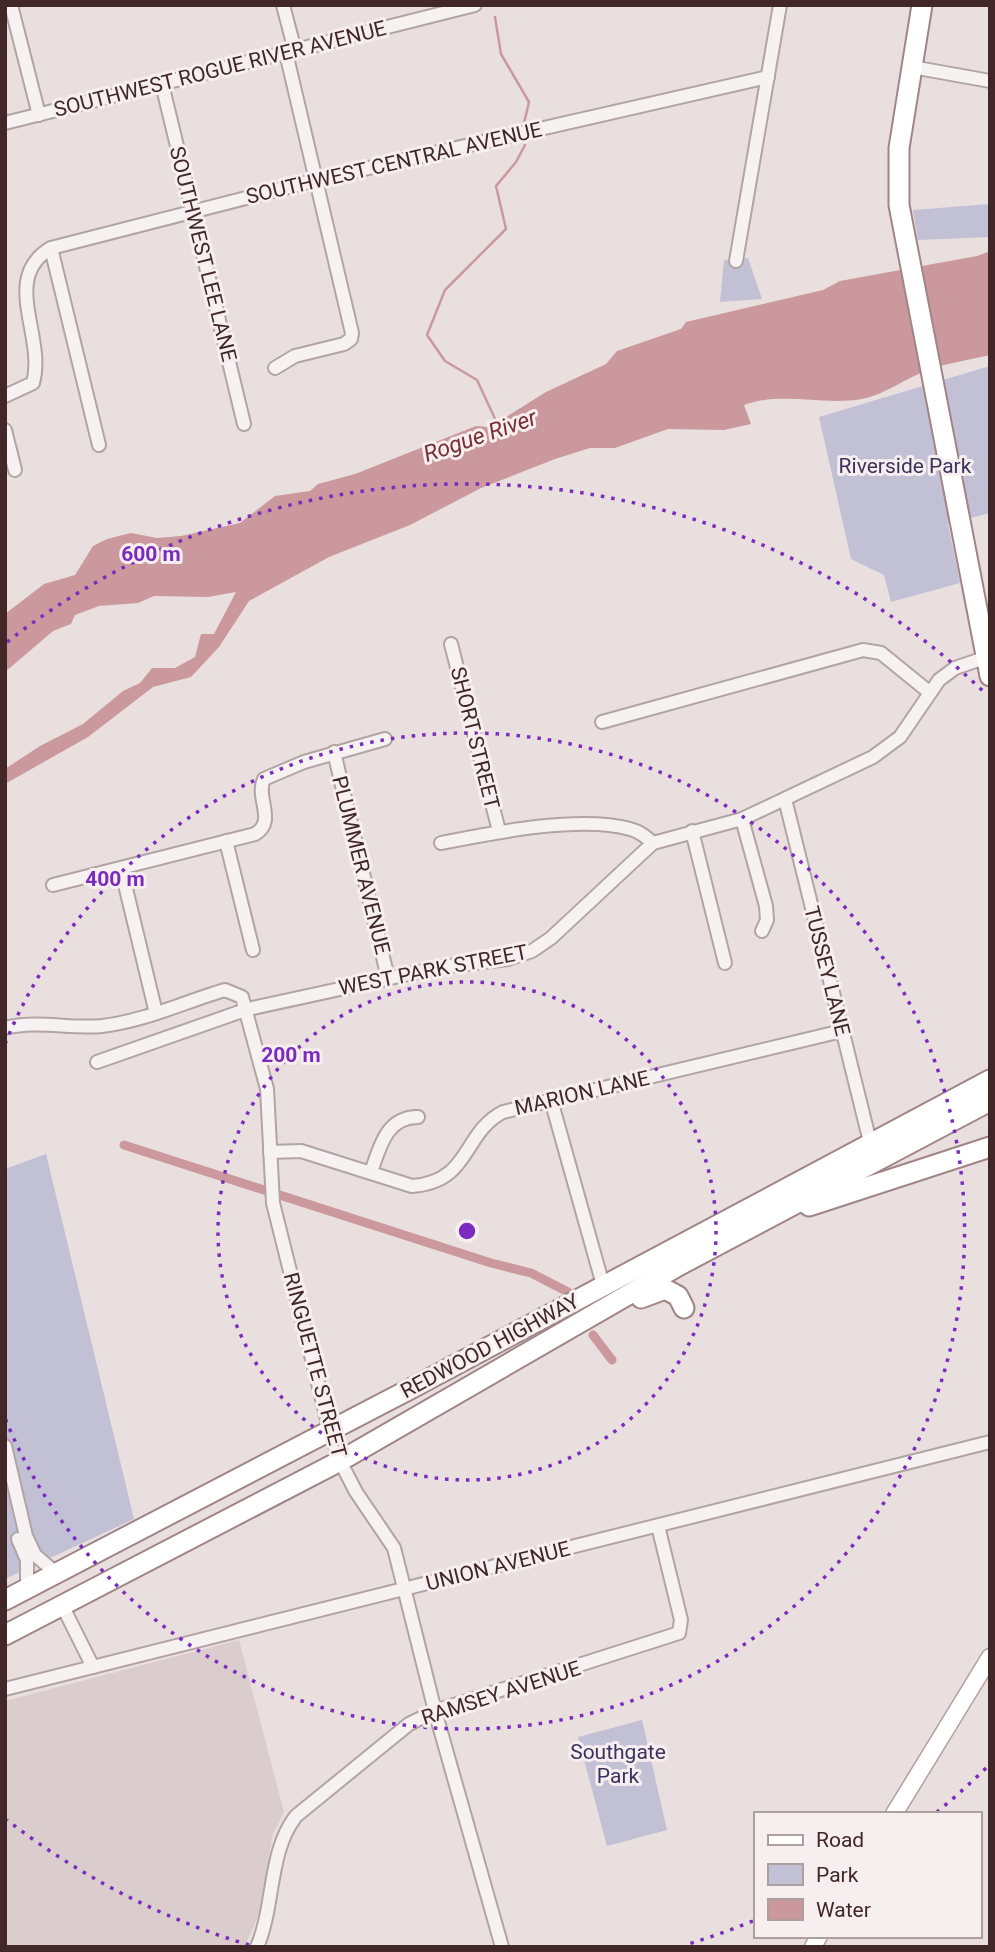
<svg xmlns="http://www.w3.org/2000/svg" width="995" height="1952" viewBox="0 0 995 1952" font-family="Roboto,sans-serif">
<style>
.built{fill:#dbcdcd}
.green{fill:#c2c0d4}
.water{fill:#cb989d}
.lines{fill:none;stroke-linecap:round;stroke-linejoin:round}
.stream{stroke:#cb989d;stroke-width:2.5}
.canal{stroke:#cb989d;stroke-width:9}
.minor-casing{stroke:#b3a4a4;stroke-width:16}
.major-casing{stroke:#b59e9e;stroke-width:19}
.highway-casing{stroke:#a18586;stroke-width:23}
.minor{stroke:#f7f2f2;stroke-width:12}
.major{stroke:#fff;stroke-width:16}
.highway{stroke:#fff;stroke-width:19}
.ring{fill:none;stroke:#7b2cbf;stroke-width:3.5;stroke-dasharray:3.5 7}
.labels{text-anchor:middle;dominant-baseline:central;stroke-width:6;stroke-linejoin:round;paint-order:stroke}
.street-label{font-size:21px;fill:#412727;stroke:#f7efef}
.park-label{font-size:21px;fill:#3b335e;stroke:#f7efef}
.water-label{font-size:23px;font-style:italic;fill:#772f34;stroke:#f7efef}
.centre{fill:#7b2cbf;stroke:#f7efef;stroke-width:3.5}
.ring-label{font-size:21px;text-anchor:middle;font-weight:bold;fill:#7b2cbf;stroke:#f7efef;stroke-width:6;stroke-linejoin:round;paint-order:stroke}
</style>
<rect width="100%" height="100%" fill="#e9dfdf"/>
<path class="built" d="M239,1640L284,1812L273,1834L258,1917L246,1943L243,1947H5V1701Z"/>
<g class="green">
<path d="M990,204V237L918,240L913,210Z"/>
<path d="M748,258L762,299L720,302L724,260Z"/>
<path d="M990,366V513L948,524L960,583L891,602L884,575L851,559L819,417Z"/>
<path d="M46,1154L134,1519L5,1579V1169Z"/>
<path d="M642,1720L667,1830L607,1846L578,1737Z"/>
</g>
<path class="water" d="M990,251V355C969,360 946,363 926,371C904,379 886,394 862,399C822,406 783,391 744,405L751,424L724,430L668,429L615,448H590L555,459L481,488L410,525L329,557L249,601L219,647L191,677L153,687L88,737L5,784V769L40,746L83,724L123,691L140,683L152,668H175L195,657L201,634H214L236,592L208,597L154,596L138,603L99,606L75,615L71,624L53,631L5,672V614L44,584L75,575L93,546L107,539L131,533L157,538L181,536L240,523L275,496L310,491L318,484L355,474L476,426L498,428L506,417L546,392L606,364L617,351L681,329L686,322L823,290L840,281L977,256Z"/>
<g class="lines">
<g class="stream">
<path d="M495,17L501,54L529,102L524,123"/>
<path d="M496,431L497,423L477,380L445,361L427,335L445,290L506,229L496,186L516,162L525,145"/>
</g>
<g class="canal">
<path d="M124,1145L491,1263L531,1273L568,1292"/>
<path d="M593,1335L612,1360"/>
</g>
<defs>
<g id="minor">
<path d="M11,5L39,115"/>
<path d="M283,5L295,51"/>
<path d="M912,67L990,81"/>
<path d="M162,84L244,424"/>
<path d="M5,123L475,5"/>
<path d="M51,248L99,445"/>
<path d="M736,261L780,5"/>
<path d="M275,368L295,356L344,344L351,339L352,333L286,53"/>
<path d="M5,396L33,383C46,336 0,278 51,248L316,180L768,77"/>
<path d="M5,430L15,470"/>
<path d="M451,644L499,831"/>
<path d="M602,722L863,650L881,653L929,692"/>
<path d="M334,752L388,978"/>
<path d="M785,799L870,1142"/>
<path d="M742,819L766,906L767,920L762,931"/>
<path d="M692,831L725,963"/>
<path d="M226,841L253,950"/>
<path d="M441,843C492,833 580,815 630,829C639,831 646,837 653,843"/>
<path d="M121,868L156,1013"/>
<path d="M53,885L255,834C277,821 255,798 264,779L304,762L385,739"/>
<path d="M5,1028C37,1020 70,1029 102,1026C145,1021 184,1002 225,990L242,997L267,1089L273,1203L330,1431L340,1461L356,1492L394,1548L435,1711L502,1947"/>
<path d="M97,1062L248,1009L441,967L508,959L532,951L551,938L653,843L742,819L873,757L900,737L939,680L955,668L990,656"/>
<path d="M551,1100L603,1285"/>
<path d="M270,1152L301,1151L412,1186C471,1182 462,1133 503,1112L842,1031"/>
<path d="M371,1172C380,1147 386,1117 418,1117"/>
<path d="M5,1446L26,1536L35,1555L56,1573"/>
<path d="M18,1539L27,1560V1588"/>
<path d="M62,1605L93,1667"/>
<path d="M5,1689L990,1442"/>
<path d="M257,1947C275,1905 268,1852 296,1816L409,1724L435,1711L679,1633L681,1620L658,1526"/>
</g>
<g id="major">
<path d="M894,1814L990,1657"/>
<path d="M813,1947L819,1936"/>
</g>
<g id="highway">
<path d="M922,5L899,148V205L990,676"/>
<path d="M809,1206L990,1147"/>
<path d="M641,1298L665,1289L678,1296L684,1308"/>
<path d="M5,1600L412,1388L990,1080"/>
<path d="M5,1635L340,1461L678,1266L990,1101"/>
</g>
</defs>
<use href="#minor" class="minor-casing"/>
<use href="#major" class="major-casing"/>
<use href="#highway" class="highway-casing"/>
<use href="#minor" class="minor"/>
<use href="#major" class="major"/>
<use href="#highway" class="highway"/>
</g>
<g class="ring">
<circle cx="467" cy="1231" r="249"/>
<path d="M5 1044A498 498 0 1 1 5 1418"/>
<path d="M986 1768A747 747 0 0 1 937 1812M753 1921A747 747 0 0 1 685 1945M249 1945A747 747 0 0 1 7 1820M7 642A747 747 0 0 1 986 694"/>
</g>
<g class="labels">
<g class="street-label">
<text transform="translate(220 69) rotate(-14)">SOUTHWEST ROGUE RIVER AVENUE</text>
<text transform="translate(394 163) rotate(-13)">SOUTHWEST CENTRAL AVENUE</text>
<text transform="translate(203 254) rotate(76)">SOUTHWEST LEE LANE</text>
<text transform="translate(475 738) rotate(76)">SHORT STREET</text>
<text transform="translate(361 865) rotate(76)">PLUMMER AVENUE</text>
<text transform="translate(433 970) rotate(-11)">WEST PARK STREET</text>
<text transform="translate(827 971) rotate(76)">TUSSEY LANE</text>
<text transform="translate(582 1093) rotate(-13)">MARION LANE</text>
<text transform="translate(490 1346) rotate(-28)">REDWOOD HIGHWAY</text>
<text transform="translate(315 1365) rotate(75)">RINGUETTE STREET</text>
<text transform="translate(498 1566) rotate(-14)">UNION AVENUE</text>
<text transform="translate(501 1693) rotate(-18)">RAMSEY AVENUE</text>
</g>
<g class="park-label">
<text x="905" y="466">Riverside Park</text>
<text x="618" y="1752">Southgate<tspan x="618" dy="24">Park</tspan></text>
</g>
<g class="water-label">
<text transform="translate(480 436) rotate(-19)">Rogue River</text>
</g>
</g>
<circle cx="467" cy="1231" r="10" class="centre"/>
<g class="ring-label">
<text x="151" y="561">600 m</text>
<text x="115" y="886">400 m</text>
<text x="291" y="1062">200 m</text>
</g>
<rect width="995" height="1952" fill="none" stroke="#412727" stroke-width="14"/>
<rect x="754" y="1812" width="228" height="126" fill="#f7efef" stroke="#ae9f9f" stroke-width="2"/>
<rect x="768" y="1835" width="35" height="10" fill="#ffffff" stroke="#ae9f9f" stroke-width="2"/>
<text x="816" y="1847" font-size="21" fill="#412727">Road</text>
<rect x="768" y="1864" width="35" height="21" fill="#c2c0d4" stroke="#ae9f9f" stroke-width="2"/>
<text x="816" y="1882" font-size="21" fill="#412727">Park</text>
<rect x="768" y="1899" width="35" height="21" fill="#cb989d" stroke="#ae9f9f" stroke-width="2"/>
<text x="816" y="1917" font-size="21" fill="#412727">Water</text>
</svg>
